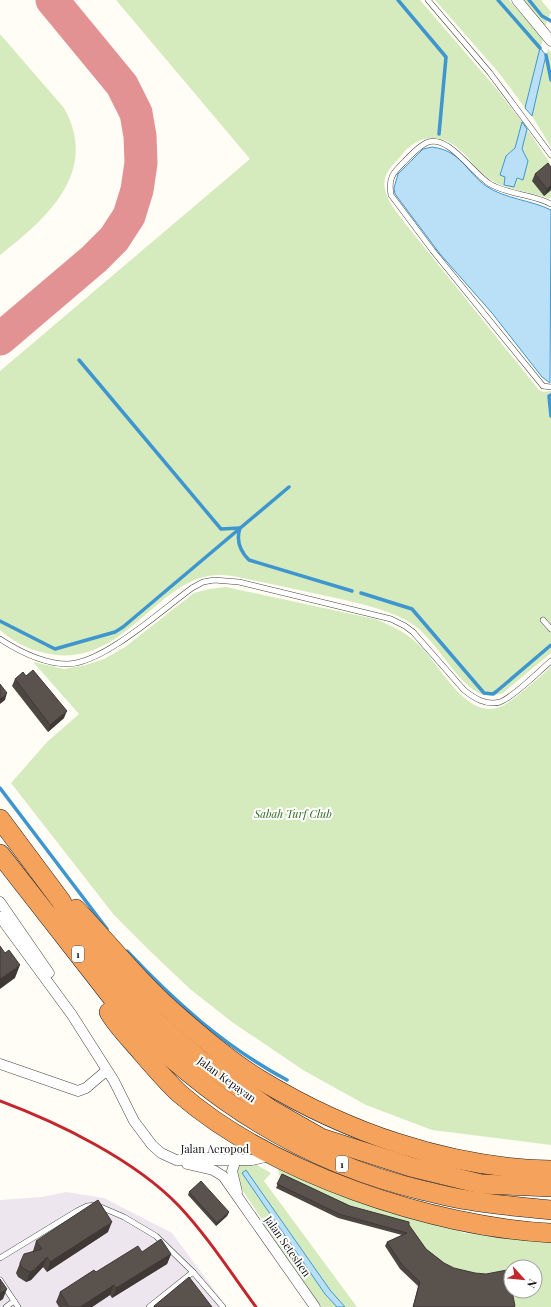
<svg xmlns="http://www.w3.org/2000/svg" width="551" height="1307" viewBox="0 0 551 1307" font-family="'Playfair Display',serif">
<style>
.industrial{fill:#eee6ef}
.green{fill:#d5ebbd;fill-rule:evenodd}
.water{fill:#b9e0f7;stroke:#3f96cf}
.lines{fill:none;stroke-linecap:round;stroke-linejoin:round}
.stream{stroke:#3f96cf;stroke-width:3.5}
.taxiway{stroke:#e29292;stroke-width:33}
.lane-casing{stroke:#444;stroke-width:6}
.street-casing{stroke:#444;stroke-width:11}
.highway-casing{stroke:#222;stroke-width:20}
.lane{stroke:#fff;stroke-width:5}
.street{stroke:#fff;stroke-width:10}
.highway{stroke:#f5a25d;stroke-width:19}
.rail{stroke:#c4262e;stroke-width:3}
.wall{fill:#4d4742}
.shaded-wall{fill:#3f3936}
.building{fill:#5a524d;stroke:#3f3936}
.labels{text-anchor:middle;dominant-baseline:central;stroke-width:4;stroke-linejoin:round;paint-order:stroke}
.shield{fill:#fff;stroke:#585858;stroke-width:1}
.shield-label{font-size:10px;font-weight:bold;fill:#111}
.park-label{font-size:11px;font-style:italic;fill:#2f6b1f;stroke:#fff}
.street-label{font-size:11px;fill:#111;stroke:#fff}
</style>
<rect width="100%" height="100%" fill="#fffdf5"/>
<path class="industrial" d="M66,1192L104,1198L172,1233L227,1307H0V1200L42,1197Z"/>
<g class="green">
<path d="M116,0H420L495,87L522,122L515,148L506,156L500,175L522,180L528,161L522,149L527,129L550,163L535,177L551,189V197L549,199C530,191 509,191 491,180C478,172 471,160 460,150C447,138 429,134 413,144C405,149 398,160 392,166C374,186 392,206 404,222L539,390L543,392L551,391V653L503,693C494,696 485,697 477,692C456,681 436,641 415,626C394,611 369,606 345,600C317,594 290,588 262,582C249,580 234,575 220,575C157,574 124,672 45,653C29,650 12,641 0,630V371L250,159Z"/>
<path d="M435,0H509L543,39L525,108L499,73Z"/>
<path d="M523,0H541L551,12L545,26Z"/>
<path d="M0,34L64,108C100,172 46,219 0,255Z"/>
<path d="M548,49L551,52V147L532,116Z"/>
<path d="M226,587L375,619C391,625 407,633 419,645C440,664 468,725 504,705C517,698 539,677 551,667V1145L432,1130L366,1105L303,1070L232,1022L190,989L151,952L114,915L11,783L47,742L79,714L33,662L64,669L86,665L104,659L125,647L194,593L209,589Z"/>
<path d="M240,1161L253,1163L271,1173L264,1181L357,1307H345L330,1290L246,1170L242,1173L325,1294L337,1307H322L260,1220L261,1218L241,1188L236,1169Z"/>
<path d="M277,1165L464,1233L551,1242V1307H513L485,1278L443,1267L411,1234L348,1210L280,1178ZM511,1267H535V1291H511Z"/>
</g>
<g class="water">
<path d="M540,48L546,55L532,116L525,108Z"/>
<path d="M522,122L527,129L522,149L528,161L523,180L517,178L514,187L504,185L505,177L500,175L506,156L515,148Z"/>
<path d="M432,147C462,151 465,171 486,186C505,199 531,200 551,210L550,383L542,377L492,313L440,254L395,194L394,188L398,174L423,149Z"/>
<path d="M246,1170L330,1290L345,1307H337L325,1294L242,1173Z"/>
</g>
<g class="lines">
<g class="stream">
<path d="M398,0L446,57L439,134"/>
<path d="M498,0L540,48"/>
<path d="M529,0L542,16L551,21"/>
<path d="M546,55L551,80"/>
<path d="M79,360L221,529L240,528C236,540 240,551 249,560L352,591"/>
<path d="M551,395L549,396L551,416"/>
<path d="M361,593L412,609L484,693L493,694L497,691L551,645"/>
<path d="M0,621L55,649L115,632L123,627L289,487"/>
<path d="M0,788L107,929"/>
<path d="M127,951C175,1002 225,1047 287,1080"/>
</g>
<path class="taxiway" d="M0,339L94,259L114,239L129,216L137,190L141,163L140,136L136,113L122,85L52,0"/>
<defs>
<g id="lane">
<path d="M428,0L490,73L551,155"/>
<path d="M551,204C532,194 509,195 490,184C473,174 447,132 426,143C418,147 411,155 405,161C393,173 388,177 391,195L433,251L543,386L551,387"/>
<path d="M543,620L551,629"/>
<path d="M0,639C20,652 43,664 68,664C104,663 163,609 192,588L203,582L214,580L239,582L391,619L405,626L413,632L464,690C474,698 486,706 500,702C514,697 539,671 551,661"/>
<path d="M0,1258L77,1211L87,1206L96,1205L124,1217L156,1236L193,1272"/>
<path d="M0,1280L18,1307"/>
<path d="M6,1307L14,1301"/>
<path d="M149,1307L193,1272L223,1307"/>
</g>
<g id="street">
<path d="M517,0L551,41"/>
<path d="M0,902L49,973"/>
<path d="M0,917L72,1015L114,1081L134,1121L152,1145L161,1153L176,1160H252L274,1155"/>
<path d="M0,1064L78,1091L86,1088L106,1071"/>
<path d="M236,1159L232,1171L237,1192"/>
<path d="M187,1164L213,1170L223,1176L315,1307"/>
</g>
<g id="highway">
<path d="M0,819L61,901L69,917L87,942L154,1020L199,1059L270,1109L321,1138L411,1167L481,1184L551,1187"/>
<path d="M0,854L121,1009C205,1099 305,1163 425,1191C439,1194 453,1198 467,1200C495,1205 523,1207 551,1210"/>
<path d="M76,909C110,945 141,985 180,1018C205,1040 231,1062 259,1079C346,1132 448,1168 551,1170"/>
<path d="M109,1012C118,1027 132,1041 143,1054C155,1068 167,1082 180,1094C272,1173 432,1227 551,1233"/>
</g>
</defs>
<use href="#lane" class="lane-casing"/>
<use href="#street" class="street-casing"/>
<use href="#highway" class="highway-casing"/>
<use href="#lane" class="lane"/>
<use href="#street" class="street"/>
<use href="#highway" class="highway"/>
<path class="rail" d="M0,1101C59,1123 135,1160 179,1206C208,1237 231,1273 256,1307"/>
</g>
<g class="wall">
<path d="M535,174L551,190L544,196L532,181Z"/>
<path d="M15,679L64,718L48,732L12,686Z"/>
<path d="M282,1174L350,1206L409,1225L426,1249L444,1263L515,1306V1307H413L418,1286L400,1269L385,1246L387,1242L402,1235L338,1218L276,1188Z"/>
<path d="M189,1192L229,1212L227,1216L216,1226L188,1195Z"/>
<path d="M108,1232L47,1272L43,1267L31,1280L26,1282L18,1277L16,1273L20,1263L33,1251L36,1241Z"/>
<path d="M142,1252L171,1254L167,1264L112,1298L110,1295L92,1307H59L56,1302L60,1292L96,1272Z"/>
</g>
<g class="shaded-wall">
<path d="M551,185V190L544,196L547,189Z"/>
<path d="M7,693L5,700L0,704V699Z"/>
<path d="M67,711L64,718L48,732L50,725Z"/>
<path d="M20,965L15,978L0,989V979Z"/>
<path d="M229,1212L227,1216L216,1226L217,1223Z"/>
<path d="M112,1222L108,1232L47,1272L50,1262Z"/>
<path d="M171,1254L167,1264L112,1298L116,1288Z"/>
<path d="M47,1257L43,1267L31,1280L26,1282L30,1272Z"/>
<path d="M114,1285L110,1295L92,1307H80Z"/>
<path d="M7,1289L3,1299L0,1301V1293Z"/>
</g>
<g class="building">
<path d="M548,163L551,167V185L547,189L535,174Z"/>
<path d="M33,670L67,711L50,725L15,679L23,672L26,676Z"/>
<path d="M0,684L7,693L0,699Z"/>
<path d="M0,946L5,953L9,950L20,965L0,979Z"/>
<path d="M282,1174L350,1206L409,1222V1225L426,1249L444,1263L454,1268L475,1273L486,1274L507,1270L511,1287V1291H512L515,1306L512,1307H413L420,1282L402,1265L387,1242L407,1233L339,1214L277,1184Z"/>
<path d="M201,1181L229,1212L217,1223L189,1192Z"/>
<path d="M98,1200L112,1222L50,1262L47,1257L34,1270L30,1272L21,1267L20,1263L24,1254L42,1249L36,1241Z"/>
<path d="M161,1239L171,1254L116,1288L114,1285L80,1307H69L60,1292L94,1270L96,1272L138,1246L142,1252Z"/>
<path d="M189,1277L212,1307H155L154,1306Z"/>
<path d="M0,1279L7,1289L0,1293Z"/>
</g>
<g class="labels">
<g class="shield">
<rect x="72" y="946" width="12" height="16" rx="3"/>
<rect x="336" y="1156" width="12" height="16" rx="3"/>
</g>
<g class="shield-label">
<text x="78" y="954">1</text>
<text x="342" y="1164">1</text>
</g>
<g class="park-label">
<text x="293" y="813">Sabah Turf Club</text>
</g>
<g class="street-label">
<text transform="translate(227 1079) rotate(36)">Jalan Kepayan</text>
<text x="215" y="1148">Jalan Aeropod</text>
<text transform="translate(288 1246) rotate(55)">Jalan Seteshen</text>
</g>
</g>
<g transform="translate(523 1279) rotate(117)"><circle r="19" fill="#ffffff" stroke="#a0a0a0"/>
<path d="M0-3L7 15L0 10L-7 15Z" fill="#c4262e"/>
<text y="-6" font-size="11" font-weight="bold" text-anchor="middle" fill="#111111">N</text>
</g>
</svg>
